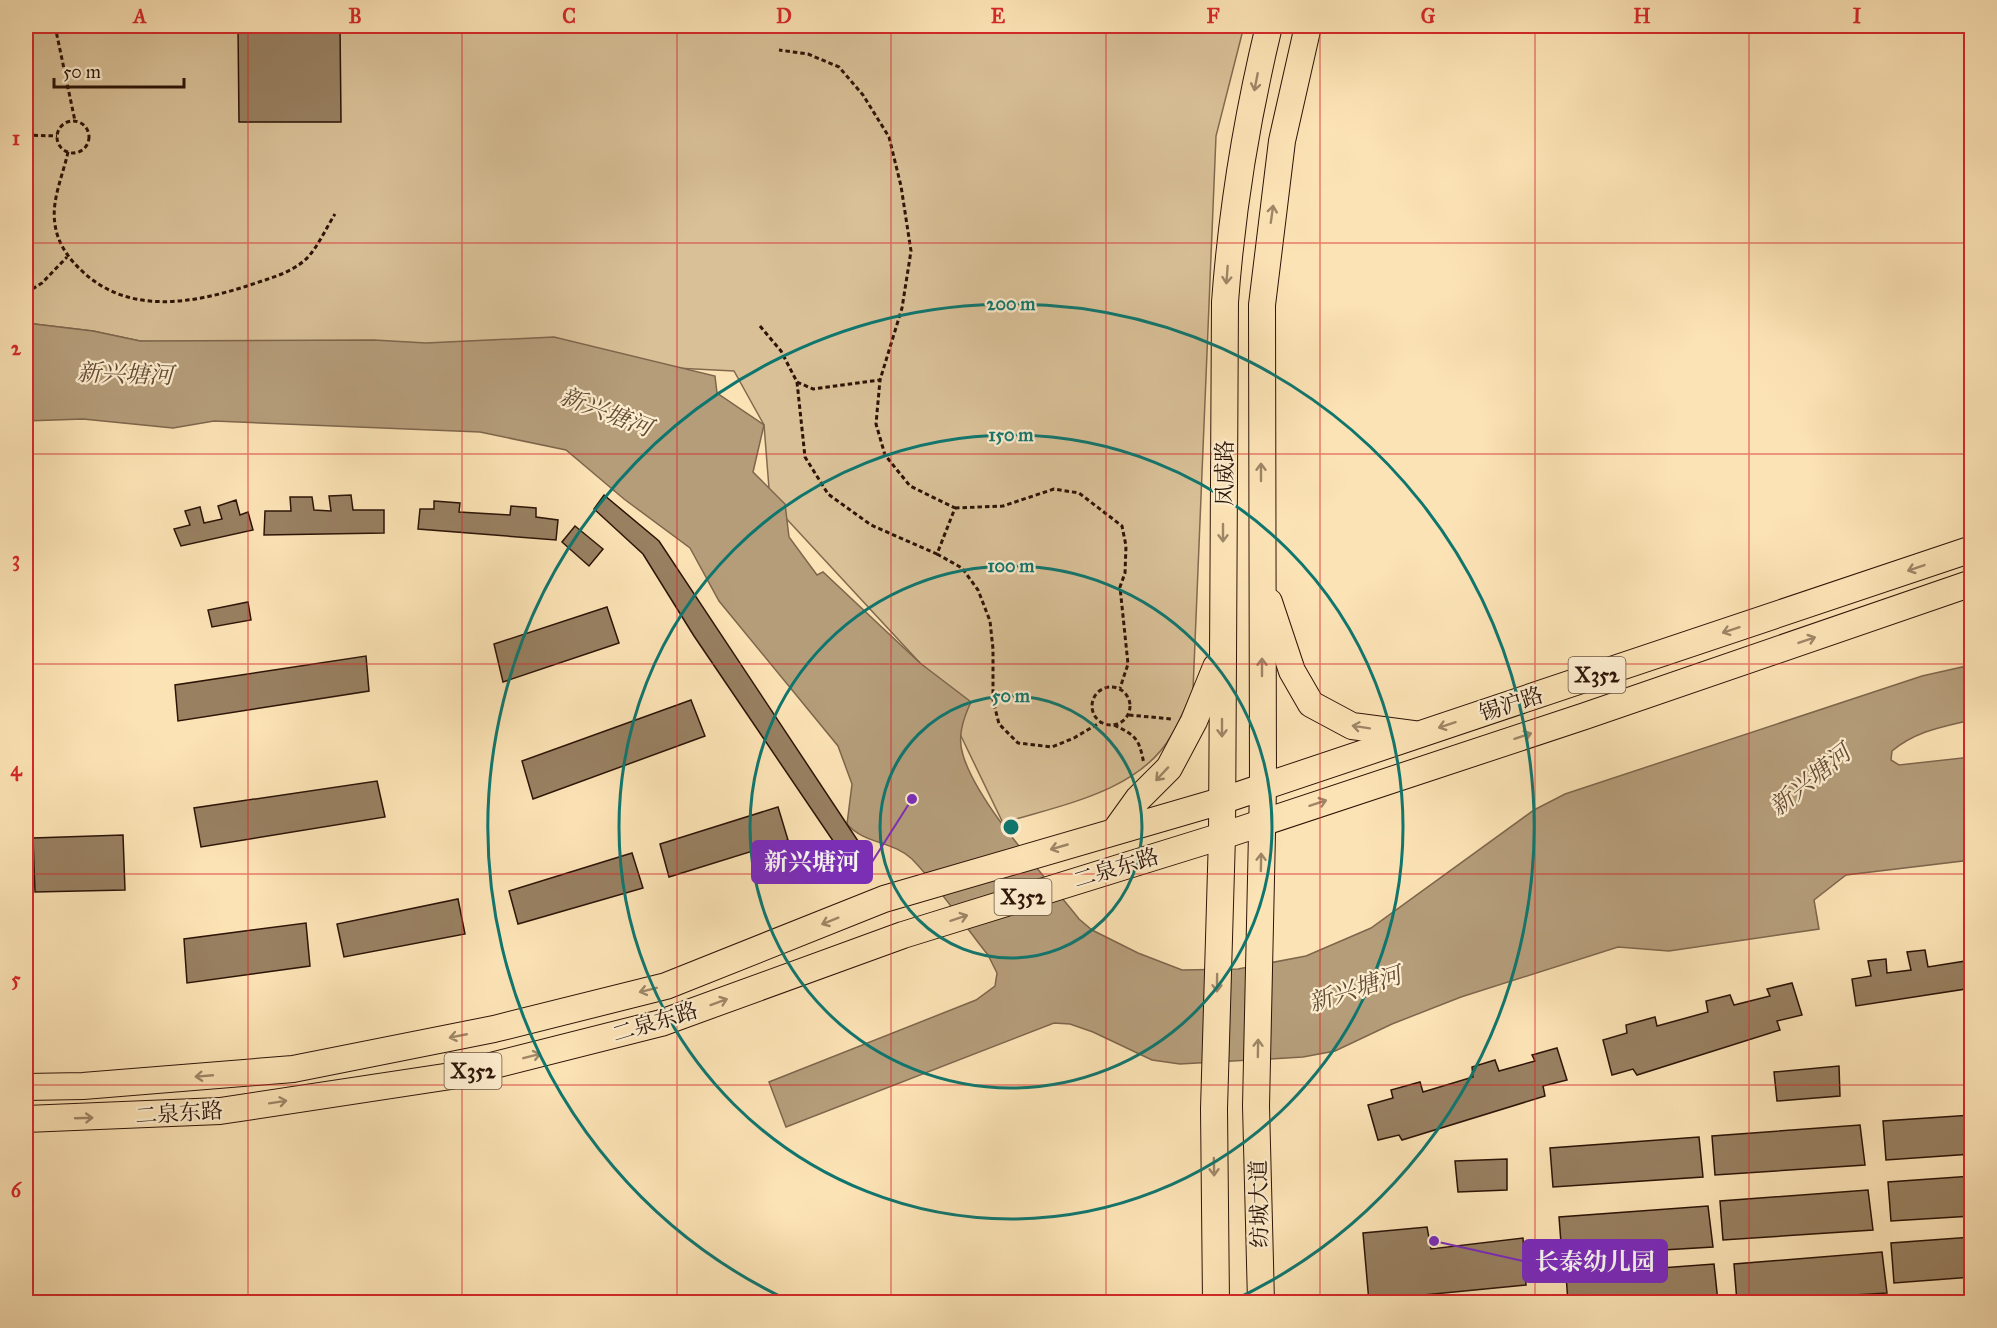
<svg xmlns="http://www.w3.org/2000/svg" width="1997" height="1328" viewBox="0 0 1997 1328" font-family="'IM FELL Great Primer','Noto Serif SC',serif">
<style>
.green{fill:#d9c097;stroke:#826a4f;stroke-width:1.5}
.water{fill:#b59d7a;stroke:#7e664c;stroke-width:1.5}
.building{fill:#988061;stroke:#2c1407;stroke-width:1.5}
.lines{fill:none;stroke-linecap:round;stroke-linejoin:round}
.major-casing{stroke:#2c1407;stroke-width:28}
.path{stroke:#2c1407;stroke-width:3;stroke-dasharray:4.5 3;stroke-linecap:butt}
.major{stroke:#fce3b5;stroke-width:26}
.oneway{stroke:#9e8667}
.grid{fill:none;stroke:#d62828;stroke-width:1.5;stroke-opacity:0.55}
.ring{fill:none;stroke:#0f766e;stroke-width:3}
.labels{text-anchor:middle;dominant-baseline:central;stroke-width:4.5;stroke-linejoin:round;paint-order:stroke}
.shield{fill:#fdedcf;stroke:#6b5543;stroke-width:1.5}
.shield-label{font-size:21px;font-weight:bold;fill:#2c1407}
.street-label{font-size:22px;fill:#2c1407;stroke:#fdedcf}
.water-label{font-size:24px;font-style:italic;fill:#634b35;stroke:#fdedcf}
.centre{fill:#0f766e;stroke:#fdedcf;stroke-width:3}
.ring-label{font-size:18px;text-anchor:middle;font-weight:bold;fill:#0f766e;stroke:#fdedcf;stroke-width:4.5;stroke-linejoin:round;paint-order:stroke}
.leader{fill:none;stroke:#7b2cbf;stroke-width:2}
.callout-dot{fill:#7b2cbf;stroke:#fdedcf;stroke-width:2}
.callout{fill:#7b2cbf;stroke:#7b2cbf;stroke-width:2}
.callout-label{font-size:24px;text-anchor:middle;font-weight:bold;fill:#fff}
.neatline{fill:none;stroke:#d62828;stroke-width:2}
.grid-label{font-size:20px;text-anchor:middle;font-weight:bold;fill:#d62828}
</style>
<rect width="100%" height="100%" fill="#fce3b5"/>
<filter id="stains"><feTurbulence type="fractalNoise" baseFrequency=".00333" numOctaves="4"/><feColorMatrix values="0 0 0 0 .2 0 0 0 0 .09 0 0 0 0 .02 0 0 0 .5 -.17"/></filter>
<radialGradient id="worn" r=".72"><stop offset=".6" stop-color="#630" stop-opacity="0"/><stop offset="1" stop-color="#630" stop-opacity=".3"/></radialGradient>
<path class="green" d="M26,26H1244L1216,136L1193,690C1186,705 1180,721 1171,736C1139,792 1060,805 1003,823L960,734L920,663L770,501L764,425L734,371L140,341L93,331L26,323Z"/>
<path class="water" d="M26,323L93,331L140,341L374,340L426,343L554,337L715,376L717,393L764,425L753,472L785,504L789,537L817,575L823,572L920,663L971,702C963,719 957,737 963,755C978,805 1045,876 1079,919L1092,930L1138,953L1182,970L1238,969L1306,956L1371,928L1534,810L1565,794L1922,676L1971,665V720C1942,727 1916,731 1892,751L1891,760L1899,765L1971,757V860L1846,875L1814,900L1819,929L1669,951L1618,947L1461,997L1392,1024L1335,1051L1303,1057L1180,1064L1152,1060L1093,1032L1070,1024L1054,1023L786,1127L769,1082L976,1000L995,986L997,973L988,955C963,924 940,888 912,859C893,841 864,844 847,824L852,784L838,746L719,601L690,548L624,499L566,450L480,432L214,421L173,428L83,419L26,421Z"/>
<g class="building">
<path d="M238,26H340L341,122H239Z"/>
<path d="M351,495L353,510H384V533L264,535L265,511H291L290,497H312L314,510L331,511L329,496Z"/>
<path d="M604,495L659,541L864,850L846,860L694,636L643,554L594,509Z"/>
<path d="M236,500L240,515L248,512L253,530L181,546L174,529L190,525L185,511L200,507L204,523L222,519L218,506Z"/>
<path d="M434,501L460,503L459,512L510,515L511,506L536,508V517L558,520L556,540L418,529L420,509H434Z"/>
<path d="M575,526L603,549L589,566L562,542Z"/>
<path d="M248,602L251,620L212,627L208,610Z"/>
<path d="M607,607L619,643L503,682L494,644Z"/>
<path d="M366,656L369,691L178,721L175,685Z"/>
<path d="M691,700L705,736L533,799L522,761Z"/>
<path d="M377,781L385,817L201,847L194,808Z"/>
<path d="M778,807L788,840L669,877L660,844Z"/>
<path d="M123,835L125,890L35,892L33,838Z"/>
<path d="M632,853L643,888L518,924L509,891Z"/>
<path d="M458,899L465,934L344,957L337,924Z"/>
<path d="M306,923L310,966L187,983L184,939Z"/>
<path d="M1925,950L1928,967L1972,960V988L1856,1006L1852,979L1871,976L1868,961L1886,959L1887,973L1911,970L1907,952Z"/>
<path d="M1792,983L1802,1015L1777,1021L1780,1030L1637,1075L1633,1069L1612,1075L1603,1040L1627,1033L1626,1025L1655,1017L1657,1026L1708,1012L1706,1001L1730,995L1734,1005L1770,996L1767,989Z"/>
<path d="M1557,1048L1567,1080L1543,1086L1545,1096L1402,1140L1399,1135L1378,1140L1368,1105L1393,1098L1391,1090L1420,1082L1423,1092L1473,1077L1472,1067L1495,1060L1499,1071L1535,1061L1532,1055Z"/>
<path d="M1839,1066L1840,1096L1777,1101L1774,1072Z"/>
<path d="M1972,1115V1154L1886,1160L1883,1121Z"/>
<path d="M1860,1125L1865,1165L1715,1175L1712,1136Z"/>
<path d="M1699,1137L1703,1177L1553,1187L1550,1148Z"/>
<path d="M1507,1159V1190L1458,1192L1455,1161Z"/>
<path d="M1972,1176V1216L1891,1221L1888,1182Z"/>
<path d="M1868,1190L1873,1230L1723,1240L1720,1201Z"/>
<path d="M1708,1206L1713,1247L1562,1256L1559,1217Z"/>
<path d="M1427,1227L1431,1249L1523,1238L1526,1285L1403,1297L1404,1302H1369L1363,1233Z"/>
<path d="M1972,1237V1277L1894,1283L1891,1243Z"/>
<path d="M1882,1252L1887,1293L1737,1302L1734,1264Z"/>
<path d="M1714,1264L1718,1302H1568L1566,1275Z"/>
</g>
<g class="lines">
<defs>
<g id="major">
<path d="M1269,602L1292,671L1311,704L1352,726L1413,734"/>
<path d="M1115,831L1138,799L1169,768L1194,721L1216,667"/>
<path d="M26,1087L83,1086L293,1069L494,1029L666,986L884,899L1221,801L1972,549"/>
<path d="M26,1119L220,1111L451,1076L661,1023L903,935L1222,836L1585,716L1972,583"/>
<path d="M1216,1302L1214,1109L1222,836L1225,302C1232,208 1247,117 1269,26"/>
<path d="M1261,1302L1256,1106L1263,787L1262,305L1282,141L1308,26"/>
</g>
</defs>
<use href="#major" class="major-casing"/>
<g class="path">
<path d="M55,26L75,121"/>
<circle cx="73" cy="137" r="16"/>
<path d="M26,135L57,136"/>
<path d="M68,152C63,175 51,201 55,224C57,242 68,258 81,270C127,315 191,304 247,286C267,279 289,274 305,260C317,249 326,228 335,214"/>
<path d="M26,293L42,283L67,257"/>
<path d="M760,326L781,351L797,382L813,389L880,380L902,308L911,251L901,186L889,137L863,95L839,67L808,54L779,50"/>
<path d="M797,382L805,457L828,494L871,525L937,554L955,508L910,486L885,455L876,424L880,380"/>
<path d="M955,508L1003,506L1054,489L1079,493L1122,526L1126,546L1125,573L1120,587L1128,664L1120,688"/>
<path d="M937,554L962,568L978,590L990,621L993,649V700L999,724L1018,743L1052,747L1074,738L1101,722"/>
<circle cx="1111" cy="706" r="19"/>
<path d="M1129,715L1172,719"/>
<path d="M1114,725C1137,736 1139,739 1144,764"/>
</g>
<use href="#major" class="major"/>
</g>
<defs><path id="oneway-shaft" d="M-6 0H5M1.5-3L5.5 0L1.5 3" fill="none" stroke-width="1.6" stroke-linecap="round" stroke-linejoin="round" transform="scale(1.5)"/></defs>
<g class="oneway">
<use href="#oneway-shaft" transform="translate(1256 82) rotate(101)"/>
<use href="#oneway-shaft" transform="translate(1272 214) rotate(-82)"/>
<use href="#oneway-shaft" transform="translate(1227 275) rotate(94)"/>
<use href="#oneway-shaft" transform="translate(1261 472) rotate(-90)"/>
<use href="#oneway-shaft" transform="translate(1223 533) rotate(90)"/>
<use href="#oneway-shaft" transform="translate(1916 568) rotate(161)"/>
<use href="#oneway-shaft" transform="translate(1731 630) rotate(162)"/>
<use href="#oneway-shaft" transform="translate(1807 640) rotate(-19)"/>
<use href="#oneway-shaft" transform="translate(1262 667) rotate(-90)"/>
<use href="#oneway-shaft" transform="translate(1447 725) rotate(162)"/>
<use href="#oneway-shaft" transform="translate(1361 727) rotate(-171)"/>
<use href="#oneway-shaft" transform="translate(1222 728) rotate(90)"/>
<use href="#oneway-shaft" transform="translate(1523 736) rotate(-18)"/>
<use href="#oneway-shaft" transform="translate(1162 774) rotate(133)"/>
<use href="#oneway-shaft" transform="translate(1318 803) rotate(-18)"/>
<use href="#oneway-shaft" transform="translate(1059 847) rotate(164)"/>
<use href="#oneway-shaft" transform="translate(1261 862) rotate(-89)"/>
<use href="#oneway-shaft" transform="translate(959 918) rotate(-18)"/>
<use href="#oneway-shaft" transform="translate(830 921) rotate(158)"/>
<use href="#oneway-shaft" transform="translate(1217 983) rotate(91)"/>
<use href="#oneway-shaft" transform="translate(648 990) rotate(166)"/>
<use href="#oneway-shaft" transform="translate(719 1002) rotate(-20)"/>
<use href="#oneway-shaft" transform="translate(458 1036) rotate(169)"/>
<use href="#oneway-shaft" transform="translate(1258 1048) rotate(-89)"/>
<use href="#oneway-shaft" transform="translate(532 1056) rotate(-14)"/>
<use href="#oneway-shaft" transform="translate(204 1076) rotate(175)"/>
<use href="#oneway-shaft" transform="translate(278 1102) rotate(-9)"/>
<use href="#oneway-shaft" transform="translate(84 1118) rotate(-2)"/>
<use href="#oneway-shaft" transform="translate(1214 1167) rotate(89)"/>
</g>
<path class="grid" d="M248,26V1302M462,26V1302M677,26V1302M891,26V1302M1106,26V1302M1320,26V1302M1535,26V1302M1749,26V1302M26,243H1972M26,454H1972M26,664H1972M26,874H1972M26,1085H1972"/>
<g class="ring">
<circle cx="1011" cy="827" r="131"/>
<circle cx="1011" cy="827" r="261"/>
<circle cx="1011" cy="827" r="392"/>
<path d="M790 1301A523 523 0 1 1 1232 1301"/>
</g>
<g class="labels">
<g class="shield">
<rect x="1568.5" y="657" width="57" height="36" rx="4.5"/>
<rect x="994.5" y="879" width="57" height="36" rx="4.5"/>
<rect x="444.5" y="1053" width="57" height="36" rx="4.5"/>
</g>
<g class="shield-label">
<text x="1597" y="675">X352</text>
<text x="1023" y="897">X352</text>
<text x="473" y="1071">X352</text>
</g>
<g class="street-label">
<text transform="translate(1224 473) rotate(-90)">凤威路</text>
<text transform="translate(1511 704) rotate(-18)">锡沪路</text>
<text transform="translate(1116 868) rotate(-17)">二泉东路</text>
<text transform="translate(655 1022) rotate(-17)">二泉东路</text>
<text transform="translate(179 1113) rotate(-4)">二泉东路</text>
<text transform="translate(1259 1204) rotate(-91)">纺城大道</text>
</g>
<g class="water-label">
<text transform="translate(125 374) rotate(2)">新兴塘河</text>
<text transform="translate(606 412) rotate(21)">新兴塘河</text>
<text transform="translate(1810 780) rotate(-39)">新兴塘河</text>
<text transform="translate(1355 989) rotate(-18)">新兴塘河</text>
</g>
</g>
<circle cx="1011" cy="827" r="9" class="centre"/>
<g class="ring-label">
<text x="1011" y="310">200 m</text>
<text x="1011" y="441">150 m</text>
<text x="1011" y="572">100 m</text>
<text x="1011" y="702">50 m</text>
</g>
<path class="leader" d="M912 799L872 862M1434 1241L1523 1261"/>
<g class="callout-dot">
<circle cx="912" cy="799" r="6"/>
<circle cx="1434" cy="1241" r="6"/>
</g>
<g class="callout">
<rect x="752" y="841" width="120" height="42" rx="6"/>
<rect x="1523" y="1240" width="144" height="42" rx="6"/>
</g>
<g class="callout-label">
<text x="812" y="870">新兴塘河</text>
<text x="1595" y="1270">长泰幼儿园</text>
</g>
<rect width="1997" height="1328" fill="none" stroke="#fce3b5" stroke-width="66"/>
<path d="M54 78v9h130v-9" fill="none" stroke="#2c1407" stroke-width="3"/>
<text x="63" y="78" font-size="18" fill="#2c1407" stroke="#fdedcf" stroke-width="4.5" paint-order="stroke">50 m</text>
<rect x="33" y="33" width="1931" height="1262" class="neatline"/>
<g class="grid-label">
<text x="140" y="23">A</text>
<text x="355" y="23">B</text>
<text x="569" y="23">C</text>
<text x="784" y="23">D</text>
<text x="998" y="23">E</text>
<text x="1213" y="23">F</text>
<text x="1428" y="23">G</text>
<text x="1642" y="23">H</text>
<text x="1857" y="23">I</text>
<text x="16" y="145">1</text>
<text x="16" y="355">2</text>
<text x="16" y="566">3</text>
<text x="16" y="776">4</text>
<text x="16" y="986">5</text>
<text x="16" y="1197">6</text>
</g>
<rect width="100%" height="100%" filter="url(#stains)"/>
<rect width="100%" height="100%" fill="url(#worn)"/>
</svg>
